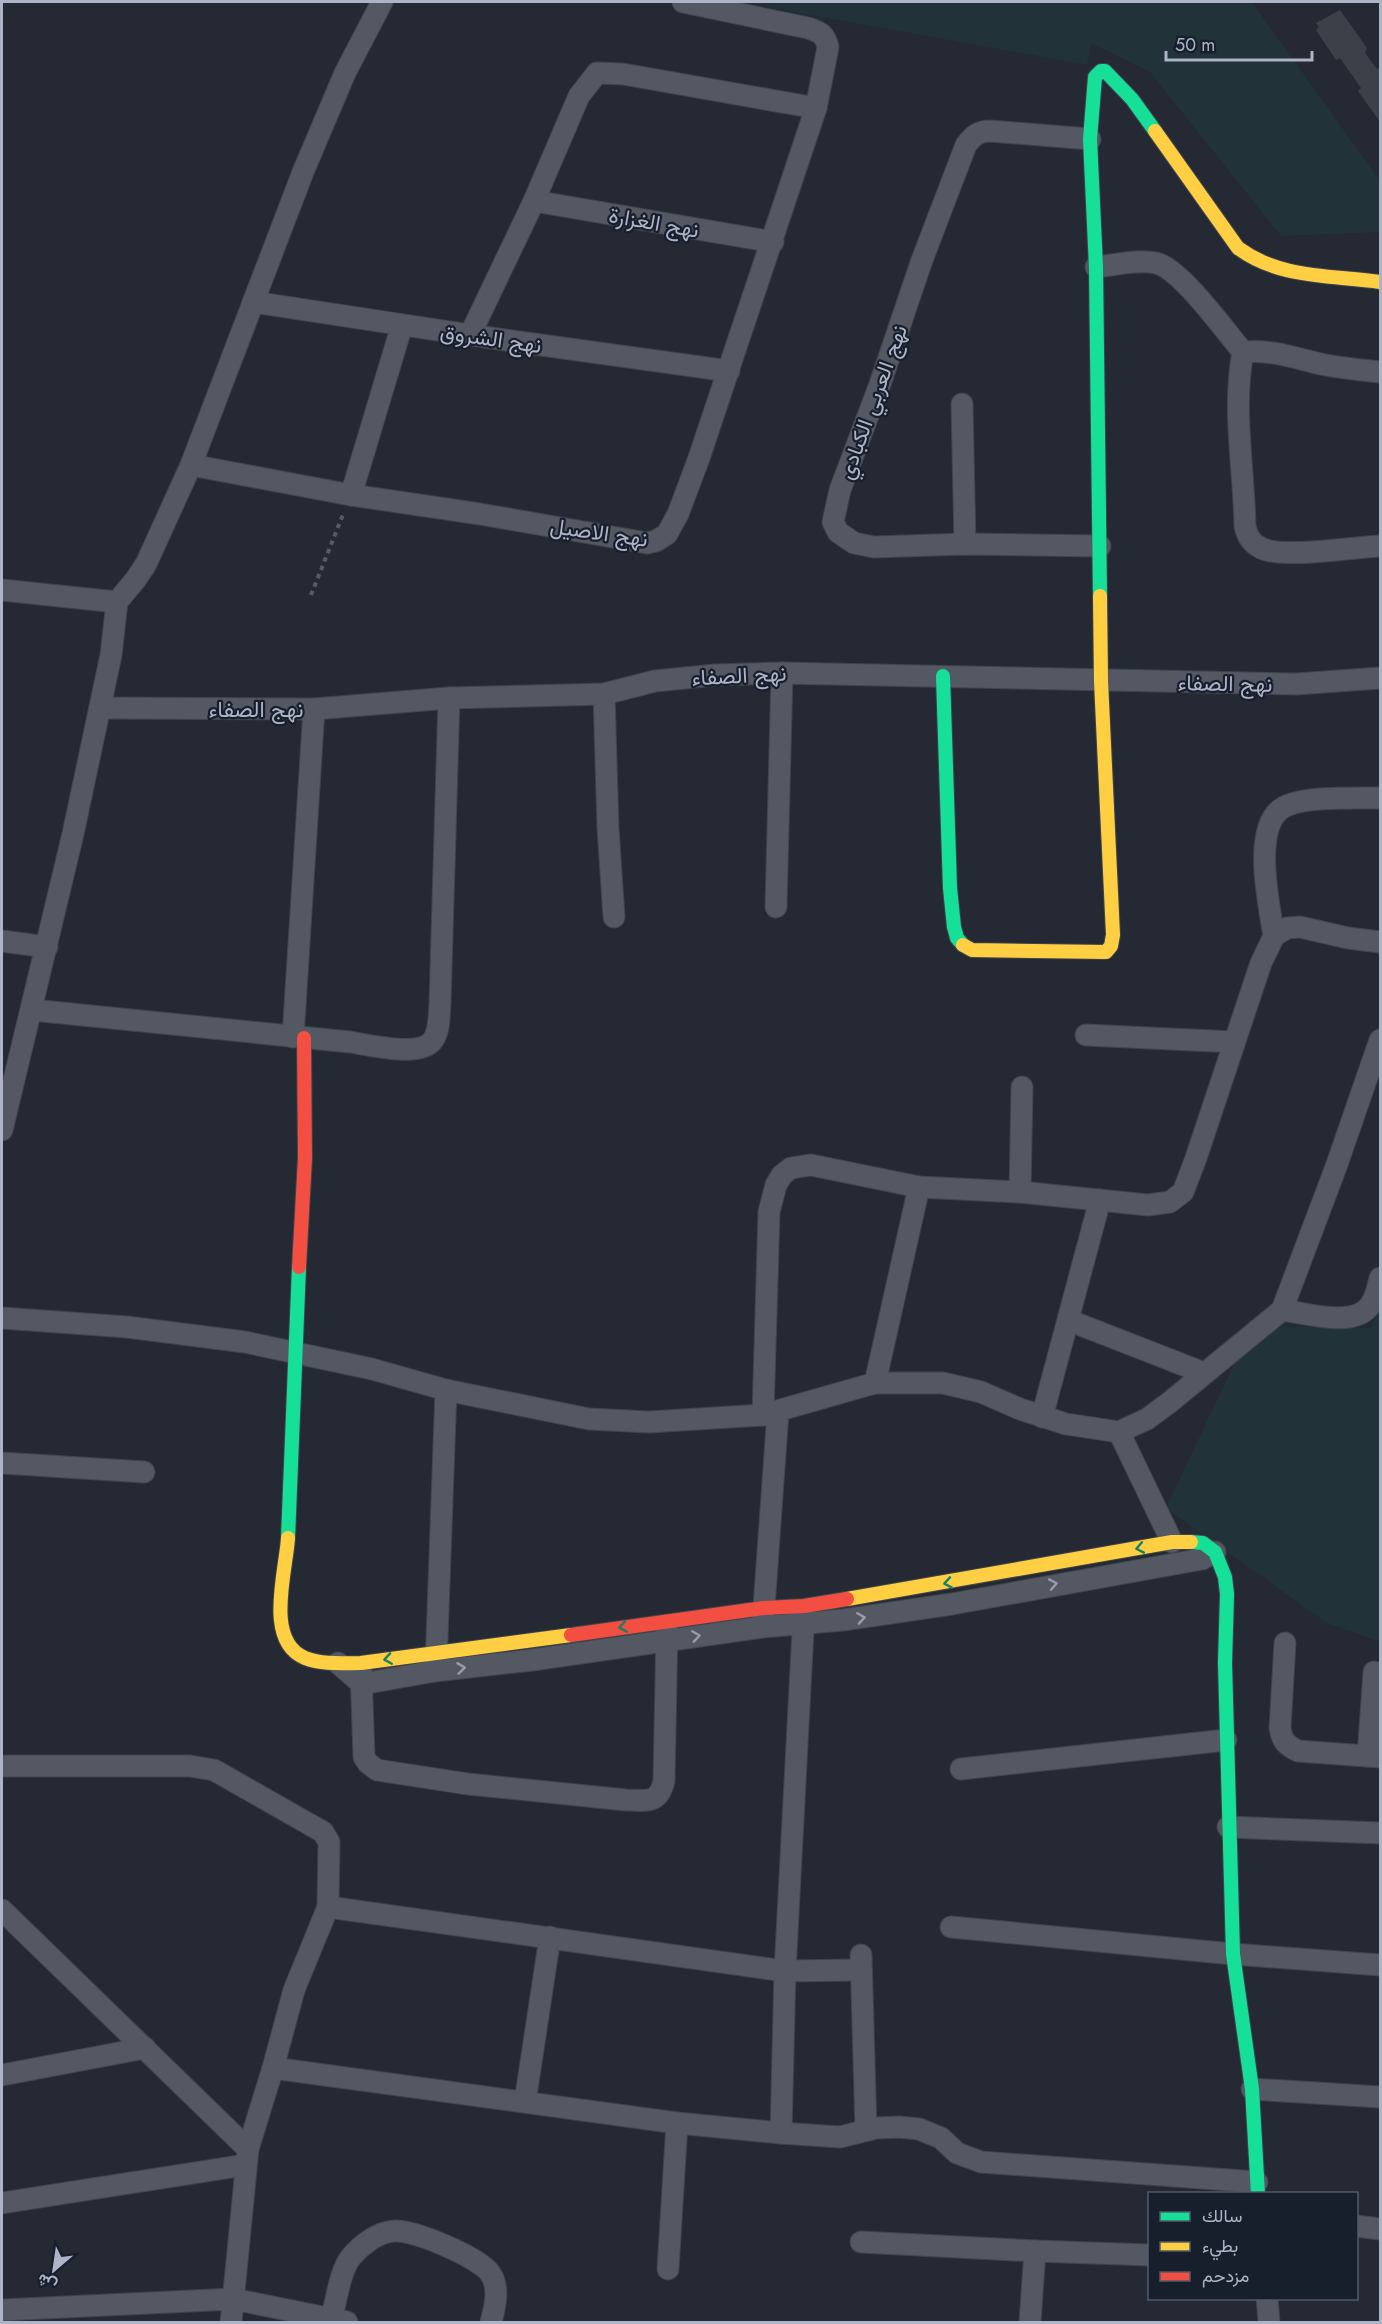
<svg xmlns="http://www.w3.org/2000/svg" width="1382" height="2324" viewBox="0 0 1382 2324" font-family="Jost,Vazirmatn,sans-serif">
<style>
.green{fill:#213339}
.building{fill:#3b4049}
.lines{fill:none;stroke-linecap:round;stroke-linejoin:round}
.street-casing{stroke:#40444b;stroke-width:23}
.fast-casing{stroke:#40444b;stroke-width:16}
.slow-casing{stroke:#40444b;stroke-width:16}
.jam-casing{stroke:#40444b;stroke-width:16}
.path{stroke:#565c63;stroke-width:4;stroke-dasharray:4.5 4.5;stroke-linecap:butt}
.street{stroke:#545862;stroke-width:21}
.fast{stroke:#16e098;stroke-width:14}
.slow{stroke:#ffcf43;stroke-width:14}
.jam{stroke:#f24e42;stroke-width:14}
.oneway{stroke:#168062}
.oneway2{stroke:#969dad}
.labels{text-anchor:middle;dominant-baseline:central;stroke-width:4.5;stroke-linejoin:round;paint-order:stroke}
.street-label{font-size:22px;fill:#acb4c6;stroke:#171f2d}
</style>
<rect width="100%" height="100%" fill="#242933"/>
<g class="green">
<path d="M740,2H1252L1380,181V232L1281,236L1150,72L1091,43L1087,65Z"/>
<path d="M1380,1302V1642L1327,1623L1166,1508L1252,1326L1372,1328Z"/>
</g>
<path class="building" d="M1340,10L1367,48L1365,53L1376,68L1380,69V122L1358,91L1361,88L1340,58L1336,60L1316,30L1319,27L1316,23Z"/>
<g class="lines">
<defs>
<g id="street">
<path d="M1090,139L990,131C978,131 973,136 966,145L922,260L880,384L840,490L833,522L838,532L854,543L874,547L965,544L1100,546"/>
<path d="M534,201L773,242"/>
<path d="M1096,267C1115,265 1138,259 1156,263C1180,268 1226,332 1243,352"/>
<path d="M253,302L470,335L729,371"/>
<path d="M470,335L534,201L579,96L597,73L623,74L816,108"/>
<path d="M1243,352C1232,409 1244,469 1245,526C1247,536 1251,543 1261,548C1282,559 1354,547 1380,546"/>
<path d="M1243,352C1270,349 1295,358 1321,364C1340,368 1361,370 1380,372"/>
<path d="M962,404L965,544"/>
<path d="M191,465L351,495L480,514L647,543L656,541L667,534L678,514L699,458L816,108L828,47C825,34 820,32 808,28L683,2"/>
<path d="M351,495L402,325"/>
<path d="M2,590L117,602"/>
<path d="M604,694L608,828L614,917"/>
<path d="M100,708L314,709L449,698L604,694L655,681L715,675L782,673L1296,684L1380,678"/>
<path d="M776,907L782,673"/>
<path d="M1274,936C1269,905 1251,825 1284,807C1304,796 1357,798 1380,798"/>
<path d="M2,941L47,947"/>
<path d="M32,1010L350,1042C369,1045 421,1058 433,1040C440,1030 439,1015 440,1003L449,698"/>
<path d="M1086,1035L1234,1042"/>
<path d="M293,1037L314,709"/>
<path d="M2,1130L73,834L111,655L117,602L136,579L146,564L191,465L303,172L345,73L382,2"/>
<path d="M1020,1192L1022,1087"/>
<path d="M1282,1310L1336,1167L1380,1040"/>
<path d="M2,1318L127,1327L245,1342L372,1369L446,1390L589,1419L649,1422L763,1415L875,1383H943L981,1392L1020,1409L1066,1424L1119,1432L1147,1419L1170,1402L1282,1310C1306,1313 1356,1329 1371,1304C1376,1296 1378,1287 1380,1278"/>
<path d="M1068,1320L1204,1373"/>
<path d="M875,1383L919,1187"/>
<path d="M763,1415L769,1212L776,1185L782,1175L791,1168L811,1165L919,1187L1020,1192L1148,1205L1170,1202L1183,1192L1196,1158L1261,963L1274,936L1287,928L1300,927L1348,938L1380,942"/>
<path d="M1042,1417L1100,1200"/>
<path d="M1119,1432L1172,1542"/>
<path d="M2,1463L144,1472"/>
<path d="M763,1621L778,1412"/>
<path d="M1285,1643L1280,1728C1282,1741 1286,1745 1298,1751L1380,1757"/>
<path d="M338,1663L362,1684L435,1671L532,1660L763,1627L843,1620L952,1604L1202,1559L1215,1552"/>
<path d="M436,1666L446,1390"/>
<path d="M361,1670L364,1757L368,1763L377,1770L468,1784L626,1800C647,1800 658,1805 664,1781L667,1627"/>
<path d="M1368,1756L1374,1672"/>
<path d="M2,1766H190L214,1770L323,1832L329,1842L328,1907"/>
<path d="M961,1769L1226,1740"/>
<path d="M1228,1827L1380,1833"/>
<path d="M2,1910L248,2149L231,2322"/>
<path d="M951,1927L1233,1954L1380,1965"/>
<path d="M861,1955L866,2130"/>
<path d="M273,2068L294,1990L328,1907L785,1971L861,1970"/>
<path d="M2,2075L145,2048"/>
<path d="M1252,2089L1380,2097"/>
<path d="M525,2102L550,1937"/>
<path d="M781,2133L785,1971L804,1612"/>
<path d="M248,2149L273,2068L677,2123L781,2133L840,2137L876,2128L899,2127L919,2129L941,2138L957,2153L981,2162L1257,2182"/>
<path d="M2,2203L245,2165"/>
<path d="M1356,2226L1380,2229"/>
<path d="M861,2242L1035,2251L1150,2255"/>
<path d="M668,2269L677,2123"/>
<path d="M1267,2298L1269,2322"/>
<path d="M2,2310L233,2299L347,2322"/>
<path d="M331,2319C337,2300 339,2273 351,2257C361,2245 378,2232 394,2231C413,2229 478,2257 490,2273C500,2287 495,2307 491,2322"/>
<path d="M1030,2322L1035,2251"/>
</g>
<g id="fast">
<path d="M1100,596L1096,267L1090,139L1095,77L1101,71H1105L1132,99L1155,131"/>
<path d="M943,676L950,888L954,927L957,938L963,945"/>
<path d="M288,1538L299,1267"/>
<path d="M1191,1542L1203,1543L1215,1552L1225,1577L1227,1594L1225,1663L1233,1954L1252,2089L1258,2194"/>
</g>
<g id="slow">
<path d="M1155,131L1238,248C1280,279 1331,275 1380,282"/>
<path d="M963,945L972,950L1106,952L1111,946L1113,935L1101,681L1100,596"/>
<path d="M288,1538C286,1572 264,1641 305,1658C323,1665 343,1663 361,1663L571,1635"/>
<path d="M847,1599L1172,1542H1191"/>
</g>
<g id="jam">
<path d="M299,1267L305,1158L304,1038"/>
<path d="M571,1635L764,1608L804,1606L847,1599"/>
</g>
</defs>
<use href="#street" class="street-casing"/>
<use href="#fast" class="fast-casing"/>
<use href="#slow" class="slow-casing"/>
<use href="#jam" class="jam-casing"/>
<path class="path" d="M311,595L344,512"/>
<use href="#street" class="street"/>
<use href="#fast" class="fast"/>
<use href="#slow" class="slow"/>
<use href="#jam" class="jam"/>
</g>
<defs><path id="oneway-chevron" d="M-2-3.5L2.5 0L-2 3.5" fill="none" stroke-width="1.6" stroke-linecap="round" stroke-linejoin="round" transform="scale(1.5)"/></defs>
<g class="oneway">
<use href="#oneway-chevron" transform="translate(1140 1548) rotate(169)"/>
<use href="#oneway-chevron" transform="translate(948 1583) rotate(170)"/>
<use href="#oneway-chevron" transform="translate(623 1627) rotate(171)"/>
<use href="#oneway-chevron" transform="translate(388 1659) rotate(171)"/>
</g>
<g class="oneway2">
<use href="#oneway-chevron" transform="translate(1053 1584) rotate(-11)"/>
<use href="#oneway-chevron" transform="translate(861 1618) rotate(-9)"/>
<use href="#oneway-chevron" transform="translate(696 1636) rotate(-8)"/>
<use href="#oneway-chevron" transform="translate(461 1668) rotate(-7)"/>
</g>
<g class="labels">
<g class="street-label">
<text transform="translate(654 222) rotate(10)">نهج الغزارة</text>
<text transform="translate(491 338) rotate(8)">نهج الشروق</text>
<text transform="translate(872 402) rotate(-70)">نهج العربي الكبادي</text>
<text transform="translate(599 532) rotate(8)">نهج الاصيل</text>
<text transform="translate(739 675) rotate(-3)">نهج الصفاء</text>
<text transform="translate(1225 683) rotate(1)">نهج الصفاء</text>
<text x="256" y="709">نهج الصفاء</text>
</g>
</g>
<rect width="1382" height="2324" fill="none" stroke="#acb4c6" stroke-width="6"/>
<rect x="1148" y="2192" width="210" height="108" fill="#171f2d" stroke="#535b6a" stroke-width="1.5"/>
<rect x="1160" y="2212" width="30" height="9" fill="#16e098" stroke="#535b6a" stroke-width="1.5"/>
<text x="1202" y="2222" font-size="18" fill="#acb4c6">سالك</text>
<rect x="1160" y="2242" width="30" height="9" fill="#ffcf43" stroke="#535b6a" stroke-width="1.5"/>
<text x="1202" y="2252" font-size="18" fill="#acb4c6">بطيء</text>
<rect x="1160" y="2272" width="30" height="9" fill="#f24e42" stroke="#535b6a" stroke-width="1.5"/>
<text x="1202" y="2282" font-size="18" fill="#acb4c6">مزدحم</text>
<g transform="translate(54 2270) rotate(209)" stroke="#171f2d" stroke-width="4.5" paint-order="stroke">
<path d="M0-4.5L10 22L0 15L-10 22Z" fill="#acb4c6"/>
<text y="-9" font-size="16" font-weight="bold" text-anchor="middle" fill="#acb4c6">ش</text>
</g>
<path d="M1166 51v9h146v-9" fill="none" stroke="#acb4c6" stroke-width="3"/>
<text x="1175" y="51" font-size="18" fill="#acb4c6" stroke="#171f2d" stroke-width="4.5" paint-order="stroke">50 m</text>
</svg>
